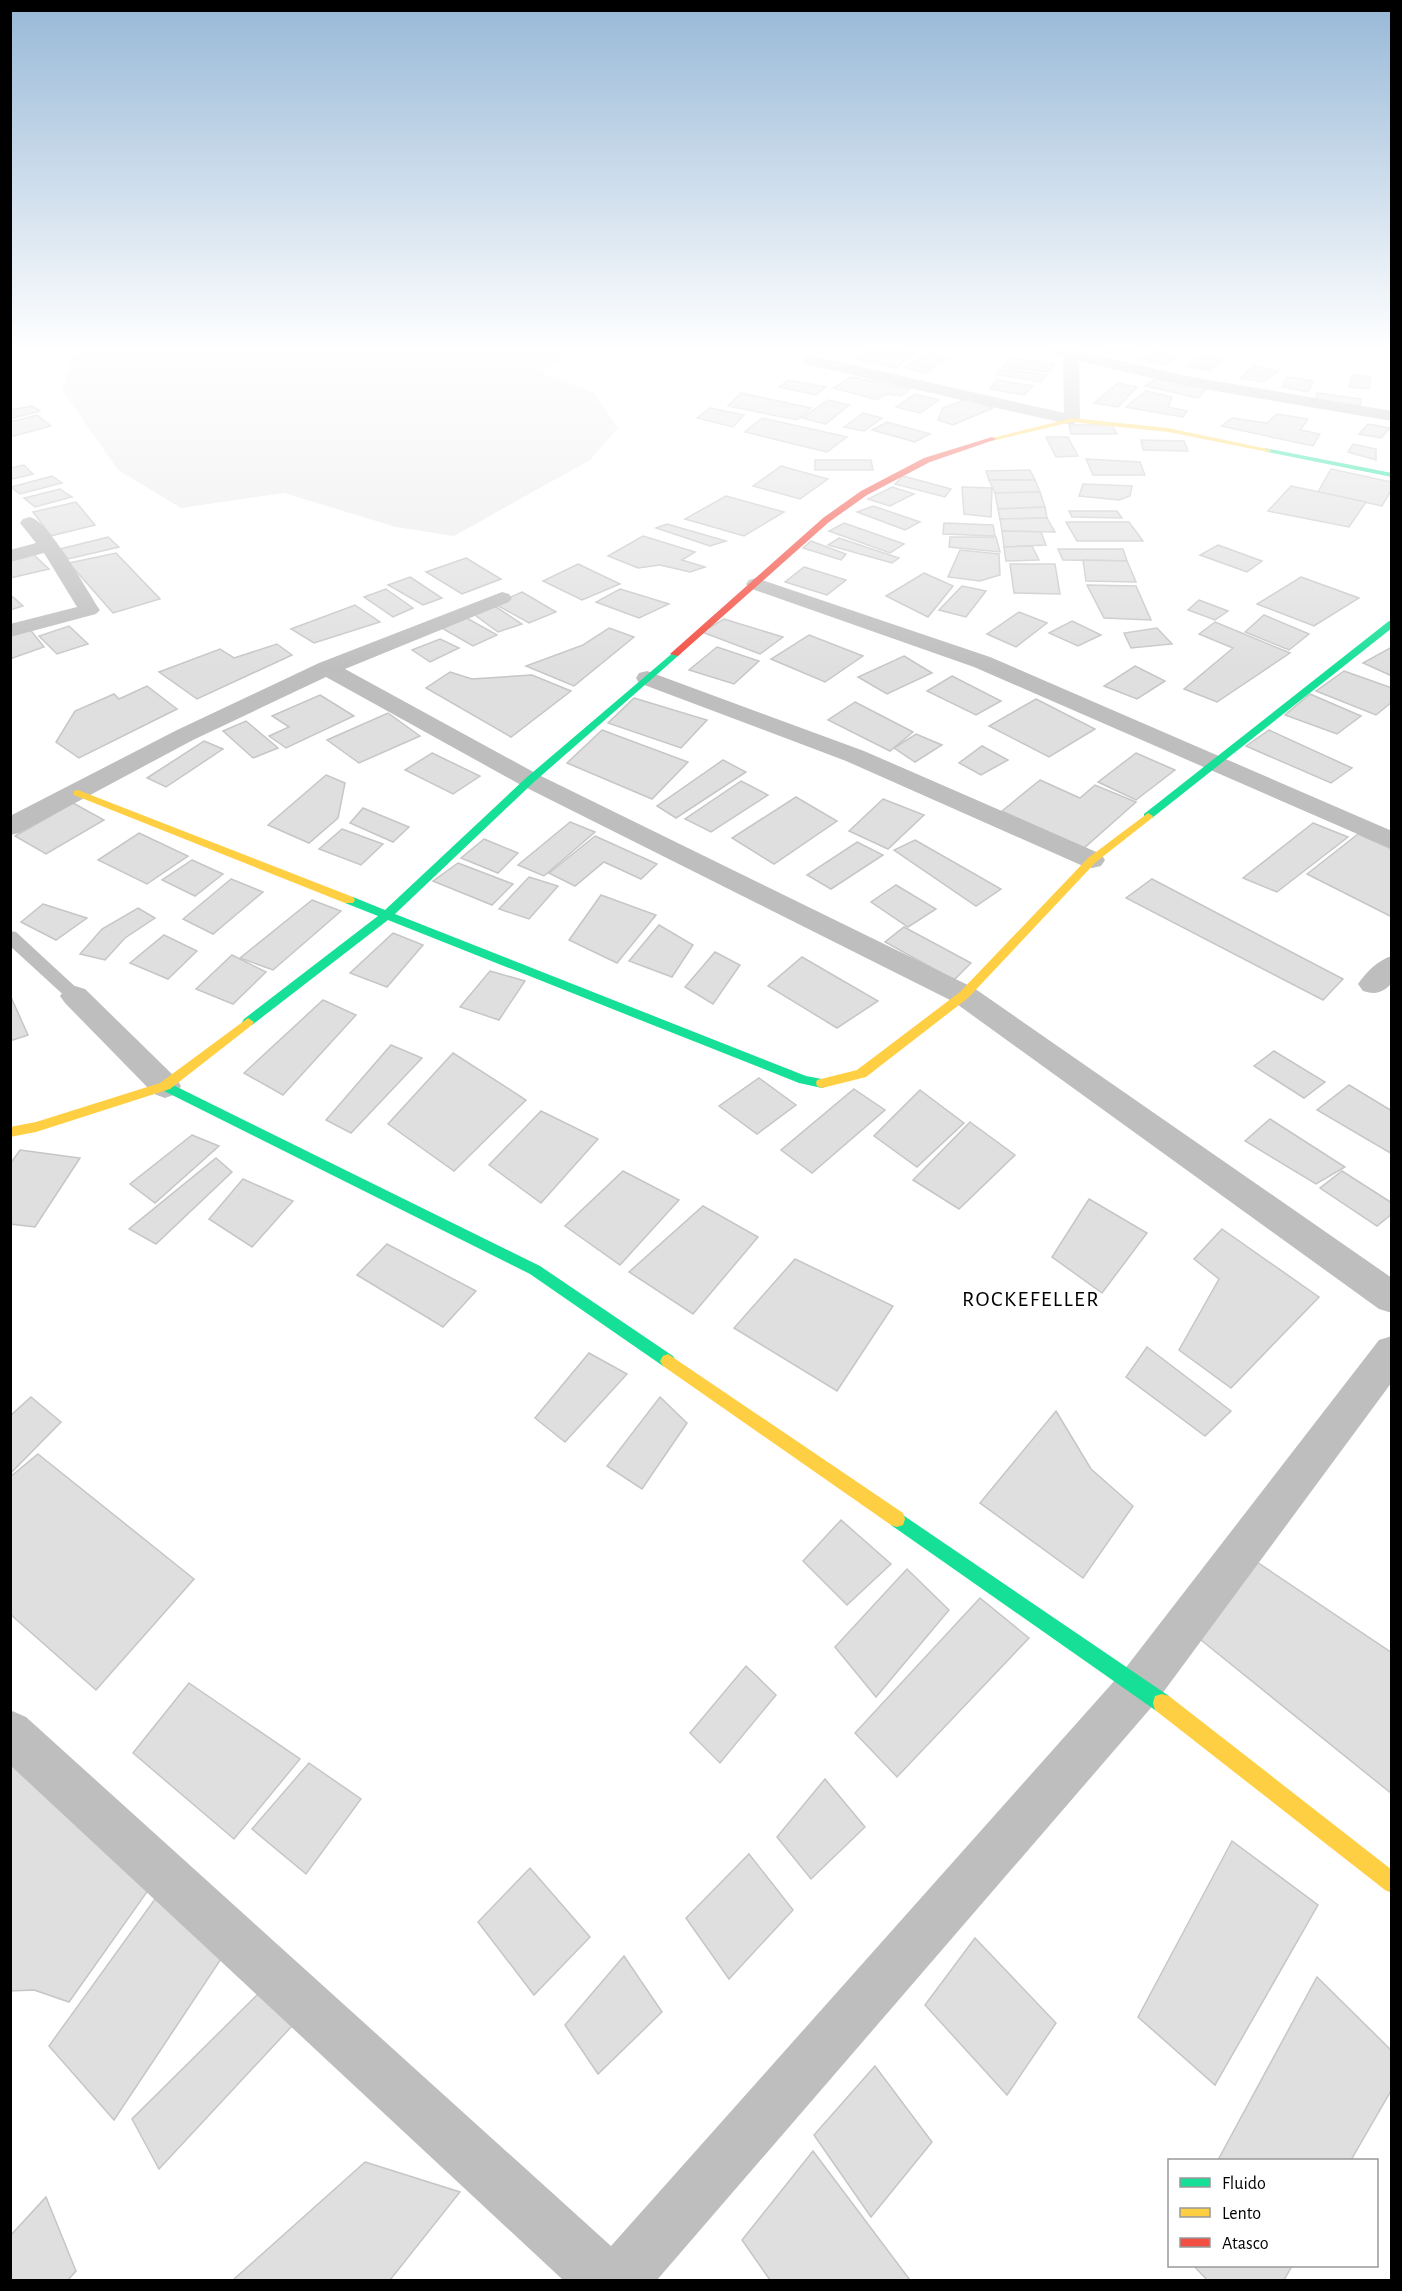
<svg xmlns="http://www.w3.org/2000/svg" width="1402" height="2291" viewBox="0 0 1402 2291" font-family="'Alegreya Sans',sans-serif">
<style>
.green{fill:#ebebeb}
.building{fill:#dfdfdf;stroke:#c6c6c6;stroke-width:1.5}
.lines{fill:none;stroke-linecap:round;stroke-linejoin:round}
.lane{fill:#bebebe;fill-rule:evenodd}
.street{fill:#bebebe;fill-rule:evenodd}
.fast{fill:#16e098;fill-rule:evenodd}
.slow{fill:#ffcf43;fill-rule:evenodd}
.jam{fill:#f24e42;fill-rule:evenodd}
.labels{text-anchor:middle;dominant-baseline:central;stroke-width:5;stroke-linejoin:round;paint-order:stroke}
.neighbourhood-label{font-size:22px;letter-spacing:1.5px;fill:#000;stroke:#fff}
</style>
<rect width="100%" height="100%" fill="#fff"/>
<path class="green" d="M74,351H579L540,372L594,393L618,428L590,460L454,536L396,527L284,493L181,508L118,470L62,390Z"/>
<g class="building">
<path d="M867,351H893L873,364L856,359Z"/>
<path d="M898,351L913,353L896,368L879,364Z"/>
<path d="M1109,351H1137L1126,356L1106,352Z"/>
<path d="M1156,351H1159L1178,356L1164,365L1140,360Z"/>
<path d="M928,353L949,358L925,373L904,367Z"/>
<path d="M1205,354L1226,360L1209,371L1186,366Z"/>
<path d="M1010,358L1055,363L1049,372L1003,367Z"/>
<path d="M1253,365L1278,371L1263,382L1241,378Z"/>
<path d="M1000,369L1046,375L1041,382L996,374Z"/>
<path d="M1352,375L1371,377L1369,389L1349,387Z"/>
<path d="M851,377L910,389L901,396L886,394L877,400L833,388Z"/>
<path d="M1160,377L1208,387L1198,398L1145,386Z"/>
<path d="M1287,377L1313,381L1308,392L1282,387Z"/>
<path d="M788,380L826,387L816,395L779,387Z"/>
<path d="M996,380L1033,386L1024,395L990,389Z"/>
<path d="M1118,383L1137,387L1118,407L1094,403Z"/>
<path d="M1146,391L1172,397L1168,407L1187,411L1183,417L1126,407Z"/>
<path d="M741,393L811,408L797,420L728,406Z"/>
<path d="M1317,393L1361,399L1360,409L1315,403Z"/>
<path d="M915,394L939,400L920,413L896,407Z"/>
<path d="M967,399L993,408L953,425L938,420L943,408Z"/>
<path d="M828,400L849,405L826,424L802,418Z"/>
<path d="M32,406L40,411L10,419V410Z"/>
<path d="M710,408L744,415L733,427L697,418Z"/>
<path d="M863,413L882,418L864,431L844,427Z"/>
<path d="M1277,414L1308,419L1300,430L1320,434L1313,446L1221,426L1232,418L1267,423Z"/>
<path d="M37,415L51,426L10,437V422Z"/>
<path d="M762,418L847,437L827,452L745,432Z"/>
<path d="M887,422L930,434L915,442L872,430Z"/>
<path d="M1368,424L1390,428L1381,438L1359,434Z"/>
<path d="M1069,425H1112L1117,434H1071Z"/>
<path d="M1046,437H1068L1078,456L1056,457Z"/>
<path d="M1141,440L1184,441L1188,451L1143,450Z"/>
<path d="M1353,444L1376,449V460L1348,452Z"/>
<path d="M1086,459L1140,462L1145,475H1093Z"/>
<path d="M815,460H871L873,470H815Z"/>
<path d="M24,465L33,474L13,479L10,476V468Z"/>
<path d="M781,466L828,479L800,499L753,486Z"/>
<path d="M1331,469L1392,482V489L1382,506L1318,492Z"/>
<path d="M1030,470L1035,480H989L986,471Z"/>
<path d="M52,476L62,483L20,494L11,487Z"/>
<path d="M903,476L951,489L945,497L895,484Z"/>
<path d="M989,480H1035L1040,492L995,493Z"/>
<path d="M1083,484L1132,486L1130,496L1119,500L1079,496Z"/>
<path d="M1291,486L1366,502L1349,527L1268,511Z"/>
<path d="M892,487L914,494L890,506L868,499Z"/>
<path d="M962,487L992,488L991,517L964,514Z"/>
<path d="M60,489L72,497L35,507L24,498Z"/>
<path d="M1040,492L1045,507L998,509L995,493Z"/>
<path d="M726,496L784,512L744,536L685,519Z"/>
<path d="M76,502L95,525L51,536L33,512Z"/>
<path d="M873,506L920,522L905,530L857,512Z"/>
<path d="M1045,507L1047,518L1000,519L998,509Z"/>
<path d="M1069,511H1117L1122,518L1072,517Z"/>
<path d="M1047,518L1055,532L1002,531L1000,519Z"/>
<path d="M1066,522H1129L1143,541H1077Z"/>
<path d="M844,523L904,544L890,553L829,531Z"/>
<path d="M944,523L993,525L995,536L943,534Z"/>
<path d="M667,524L726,541L710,546L656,528Z"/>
<path d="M1002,531L1041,532L1046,545L1004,547Z"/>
<path d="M643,536L695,552L682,560L705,567L690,572L660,565L638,568L608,556Z"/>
<path d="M108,537L119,547L68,559L60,549Z"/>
<path d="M950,537H996L1000,552L949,547Z"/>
<path d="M839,538L899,558L892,563L828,545Z"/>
<path d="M811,541L846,554L841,560L803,548Z"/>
<path d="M1218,545L1262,561L1247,572L1200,555Z"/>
<path d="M1032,546L1039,560L1006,561L1004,547Z"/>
<path d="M1058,549H1123L1127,561L1063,560Z"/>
<path d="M960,550L999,554L1000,575L980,581L948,577Z"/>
<path d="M116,553L160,599L113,613L69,563Z"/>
<path d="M33,554L49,569L10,578V559Z"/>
<path d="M466,558L501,579L462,594L426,572Z"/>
<path d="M1083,560L1127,561L1136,582L1086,581Z"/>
<path d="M578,564L620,584L582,600L543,581Z"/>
<path d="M1010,564H1055L1060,594L1014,593Z"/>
<path d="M804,567L846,580L827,595L785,582Z"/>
<path d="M924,573L953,586L928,617L886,596Z"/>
<path d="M410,577L442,598L423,605L388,585Z"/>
<path d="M1301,577L1359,598L1314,626L1257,604Z"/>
<path d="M1087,585L1136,586L1151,620L1104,618Z"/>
<path d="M962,586L986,591L966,617L939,610Z"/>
<path d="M386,589L413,608L393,617L364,597Z"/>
<path d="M620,589L669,604L639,618L596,602Z"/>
<path d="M522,592L556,612L529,623L495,604Z"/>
<path d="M10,597H13L23,606L10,610Z"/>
<path d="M1199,600L1228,611L1215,620L1188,610Z"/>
<path d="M355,605L380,622L314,643L291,629Z"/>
<path d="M493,605L522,624L498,632L472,613Z"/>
<path d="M1019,612L1047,623L1016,647L987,634Z"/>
<path d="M1264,615L1309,634L1289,650L1245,632Z"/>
<path d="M463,616L497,635L473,646L440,627Z"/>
<path d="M724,619L783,637L760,654L702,632Z"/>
<path d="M1072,621L1101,635L1078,646L1049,633Z"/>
<path d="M1215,622L1290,653L1217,702L1184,689L1233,648L1199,634Z"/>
<path d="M69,626L88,644L57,654L39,636Z"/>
<path d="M28,627L44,647L10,659V632Z"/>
<path d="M609,628L634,637L574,686L526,666L583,645Z"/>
<path d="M1157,628L1172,644L1131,648L1124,633Z"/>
<path d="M809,635L863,656L825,682L771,659Z"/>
<path d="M440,639L459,648L430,662L412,650Z"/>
<path d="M277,644L292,655L197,699L159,672L220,649L234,658Z"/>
<path d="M717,647L759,661L734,684L689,670Z"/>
<path d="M1392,647V676L1363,663Z"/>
<path d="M904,656L932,673L887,694L858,677Z"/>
<path d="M1135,666L1165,681L1137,699L1104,686Z"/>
<path d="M1344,671L1392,688V702L1376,715L1316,691Z"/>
<path d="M450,672L472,679L532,675L571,691L511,737L426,688Z"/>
<path d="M952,676L1001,701L976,715L927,691Z"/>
<path d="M147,686L177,709L79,758L56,742L75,711L114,694L119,699Z"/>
<path d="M1310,694L1361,716L1337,734L1285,715Z"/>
<path d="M320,695L354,716L286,748L269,736L289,727L272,716Z"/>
<path d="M634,698L707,720L681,748L608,723Z"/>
<path d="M1036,699L1095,729L1049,757L989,726Z"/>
<path d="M855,702L913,732L890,751L828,720Z"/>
<path d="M388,713L420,736L359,763L327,740Z"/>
<path d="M246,721L278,748L253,758L223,731Z"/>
<path d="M602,730L688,762L652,799L567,763Z"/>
<path d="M1269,730L1352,768L1331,783L1246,746Z"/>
<path d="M916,734L942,745L915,762L894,748Z"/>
<path d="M204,741L223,749L166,787L147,778Z"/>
<path d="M982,746L1008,760L981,775L959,763Z"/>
<path d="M432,753L480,776L453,794L405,770Z"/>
<path d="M1136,753L1175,770L1136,800L1098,782Z"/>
<path d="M723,760L746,772L676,818L657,806Z"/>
<path d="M326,775L345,783L338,818L309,843L268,825Z"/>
<path d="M1040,780L1080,798L1095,785L1136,802L1084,848L1002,811Z"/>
<path d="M741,781L768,795L711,832L685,819Z"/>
<path d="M796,797L837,821L774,864L732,838Z"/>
<path d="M883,799L924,815L888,849L849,831Z"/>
<path d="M73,803L104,820L46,854L15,836Z"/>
<path d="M363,808L409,827L393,842L350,823Z"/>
<path d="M570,822L595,832L544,876L518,865Z"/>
<path d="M1313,823L1348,837L1277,892L1243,878Z"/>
<path d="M342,829L383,844L361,865L319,849Z"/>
<path d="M139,833L188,856L147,884L98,860Z"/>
<path d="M1358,834L1392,849V917L1307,874Z"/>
<path d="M595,836L657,864L641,879L604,862L575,886L549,873Z"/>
<path d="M484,839L518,853L498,873L461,858Z"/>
<path d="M915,840L1001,889L976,906L894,850Z"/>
<path d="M857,842L883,855L831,889L807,875Z"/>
<path d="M192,860L223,874L195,896L162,880Z"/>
<path d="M458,863L513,884L492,905L433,881Z"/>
<path d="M529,877L558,886L529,919L499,909Z"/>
<path d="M231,879L263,892L213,934L183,919Z"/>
<path d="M1152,879L1343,979L1323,1000L1126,898Z"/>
<path d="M896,885L936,909L908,927L871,902Z"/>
<path d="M601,895L656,915L617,963L569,940Z"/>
<path d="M312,900L341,911L273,970L240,958Z"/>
<path d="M43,904L87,918L56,940L21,922Z"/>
<path d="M138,908L155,918L125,938L105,960L80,954L102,929Z"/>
<path d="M659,925L693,945L672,977L629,961Z"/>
<path d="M904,927L971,963L954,980L885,942Z"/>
<path d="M393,933L423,945L387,987L350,973Z"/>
<path d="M164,935L197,951L168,979L130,963Z"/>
<path d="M715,952L740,965L713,1004L685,987Z"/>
<path d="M232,955L266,972L233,1004L196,989Z"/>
<path d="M802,957L878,1001L837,1028L768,986Z"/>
<path d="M490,971L525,981L499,1020L460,1007Z"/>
<path d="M10,995L28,1035L10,1041Z"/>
<path d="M323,1000L356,1015L283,1095L244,1073Z"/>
<path d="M391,1045L422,1058L351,1133L326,1120Z"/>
<path d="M1274,1051L1325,1082L1304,1098L1254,1066Z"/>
<path d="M453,1053L526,1100L454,1171L388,1124Z"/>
<path d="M759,1078L796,1105L757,1134L719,1106Z"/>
<path d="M1349,1085L1392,1111V1154L1317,1110Z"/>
<path d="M854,1089L885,1110L812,1173L781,1150Z"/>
<path d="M920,1090L964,1123L917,1167L874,1136Z"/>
<path d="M541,1111L598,1139L541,1203L489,1165Z"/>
<path d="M1270,1119L1345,1167L1316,1184L1245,1141Z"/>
<path d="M970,1122L1015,1155L959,1209L913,1180Z"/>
<path d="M192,1135L219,1146L155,1203L130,1184Z"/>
<path d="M20,1150L80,1158L35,1227L10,1224V1164Z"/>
<path d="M216,1158L232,1172L156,1244L129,1229Z"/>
<path d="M623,1171L679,1200L620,1265L565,1226Z"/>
<path d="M1342,1171L1392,1203V1214L1377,1226L1320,1188Z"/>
<path d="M243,1179L293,1201L252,1247L209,1219Z"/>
<path d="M1089,1199L1147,1233L1102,1293L1052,1257Z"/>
<path d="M703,1206L758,1237L693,1314L629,1272Z"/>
<path d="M1222,1229L1319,1297L1231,1388L1179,1350L1219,1279L1194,1259Z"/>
<path d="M387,1244L476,1291L443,1327L357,1275Z"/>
<path d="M795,1259L893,1306L837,1391L734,1328Z"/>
<path d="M1147,1347L1231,1411L1205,1436L1126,1377Z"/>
<path d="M589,1353L627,1374L565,1442L535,1418Z"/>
<path d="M31,1397L61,1422L10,1474V1416Z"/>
<path d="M660,1397L687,1423L642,1489L607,1466Z"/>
<path d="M1056,1411L1091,1469L1133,1506L1083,1578L980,1503Z"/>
<path d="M38,1454L194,1579L96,1690L10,1614V1477Z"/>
<path d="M841,1520L891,1564L847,1605L803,1561Z"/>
<path d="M1245,1554L1392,1653V1794L1186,1628Z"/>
<path d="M907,1569L949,1610L876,1697L835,1647Z"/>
<path d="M980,1598L1029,1638L897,1777L855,1733Z"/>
<path d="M746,1666L776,1695L720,1763L690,1733Z"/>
<path d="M189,1683L300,1759L234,1839L133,1753Z"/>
<path d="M10,1762L154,1882L69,2002L34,1990L10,1991Z"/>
<path d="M309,1763L361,1799L306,1874L252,1829Z"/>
<path d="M825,1779L865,1827L811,1879L777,1837Z"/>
<path d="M1232,1841L1318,1905L1215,2085L1138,2017Z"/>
<path d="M749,1854L793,1910L729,1979L686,1918Z"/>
<path d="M530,1868L590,1937L534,1995L478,1922Z"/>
<path d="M155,1899L225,1953L114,2120L49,2046Z"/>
<path d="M975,1938L1056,2023L1007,2095L925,2005Z"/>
<path d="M624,1956L662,2012L598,2074L565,2025Z"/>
<path d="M1317,1977L1392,2051V2089L1351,2160H1218Z"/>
<path d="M259,1993L292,2026L159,2169L132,2119Z"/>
<path d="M875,2066L932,2142L871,2217L814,2135Z"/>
<path d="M813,2151L910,2280H770L742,2240Z"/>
<path d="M365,2162L460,2192L390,2280H233Z"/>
<path d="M46,2197L76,2271L68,2280H10V2236Z"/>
<path d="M1194,2266H1292L1284,2280H1207Z"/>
</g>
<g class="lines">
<path class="lane" d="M10,931L16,932L81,992L84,996L81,1000H69L10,946Z"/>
<g class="street">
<path d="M1049,351H1081L1186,376L1392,411V421L1186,386L1079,361L1080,420L1072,425L809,365L801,360L809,355L1064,413L1063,357L1052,354Z"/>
<path d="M30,517C50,522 87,591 100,610L96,614L10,637V624L77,607L44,553L10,562V550L36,543L20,523L23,519Z"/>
<path d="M756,578L990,657L1392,831V849L974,667L749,588L746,584L749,580Z"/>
<path d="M502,592L509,594L512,598L509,602L345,669L539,775L974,988L1392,1278V1313L1379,1309L954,1002L521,785L326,677L193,740L19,833L10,835V816L177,730L319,663Z"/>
<path d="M647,671L864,751L1101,854L1105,860L1101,866L1092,868L1083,866L846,761L639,683L636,678L639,673Z"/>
<path d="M1392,956V983C1382,993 1376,995 1363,991L1358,984C1366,972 1378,960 1392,956Z"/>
<path d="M75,986L85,989L176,1078L181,1086L176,1094L165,1098L154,1094L65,1003L60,996L65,989Z"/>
<path d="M1392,1336V1382L1156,1702L657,2280H563L10,1765V1710L26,1717L611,2246L1124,1670L1379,1340Z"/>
</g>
<g class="fast">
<path d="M1265,448L1392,473V477L1268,452H1265Z"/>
<path d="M1389,621H1392V628L1152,818H1144V814Z"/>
<path d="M675,651L678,652V656L534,782L395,914L806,1076L827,1080L828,1083L827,1086L822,1088L799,1083L388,920L252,1025H244L242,1022L244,1019L378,916L345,903V897H353L385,910L526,778Z"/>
<path d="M165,1081L540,1266L673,1356L676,1361L673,1366L668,1368L663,1366L530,1274L160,1089L159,1086Z"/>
<path d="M897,1511L1169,1696L1171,1703L1169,1710L1162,1712L1155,1710L891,1525L889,1519L891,1513Z"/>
</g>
<g class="slow">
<path d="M1072,418L1168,428L1272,450L1268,452L1168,432L1072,422L992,441L988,439Z"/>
<path d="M78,790L353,897L355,900L353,903H345L74,795V791Z"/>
<path d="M1148,813L1153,816L1152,818L1096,862L968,998L866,1077L822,1088L817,1086L816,1083L817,1080L857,1070L960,992L1088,858Z"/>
<path d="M248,1018L254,1022L252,1025L170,1089L36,1132L10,1137V1127L36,1122L160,1083Z"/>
<path d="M668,1354L903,1513L905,1519L903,1525L897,1527L891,1525L663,1366L660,1361L663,1356Z"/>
<path d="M1162,1694L1169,1696L1392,1870V1893L1385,1890L1155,1710L1153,1703L1155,1696Z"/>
</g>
<path class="jam" d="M992,437L996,439L994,440L930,462L867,495L829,522L678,656L670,654L823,518L861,491L924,458Z"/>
</g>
<linearGradient id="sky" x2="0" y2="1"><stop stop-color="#97b8d7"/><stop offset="0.52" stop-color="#fff"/><stop offset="1" stop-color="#fff" stop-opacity="0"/></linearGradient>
<rect width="1402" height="671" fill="url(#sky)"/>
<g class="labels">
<g class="neighbourhood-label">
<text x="1031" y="1299">ROCKEFELLER</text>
</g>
</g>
<rect width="1402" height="2291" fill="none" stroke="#000000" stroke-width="24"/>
<rect x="1168" y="2159" width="210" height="108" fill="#ffffff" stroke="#999999" stroke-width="1.5"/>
<rect x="1180" y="2178" width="30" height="9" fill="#16e098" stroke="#999999" stroke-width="1.5"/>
<text x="1222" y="2189" font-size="18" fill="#000000">Fluido</text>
<rect x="1180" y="2208" width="30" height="9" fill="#ffcf43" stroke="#999999" stroke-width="1.5"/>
<text x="1222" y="2219" font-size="18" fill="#000000">Lento</text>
<rect x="1180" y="2238" width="30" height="9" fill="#f24e42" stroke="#999999" stroke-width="1.5"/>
<text x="1222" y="2249" font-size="18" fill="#000000">Atasco</text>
</svg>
